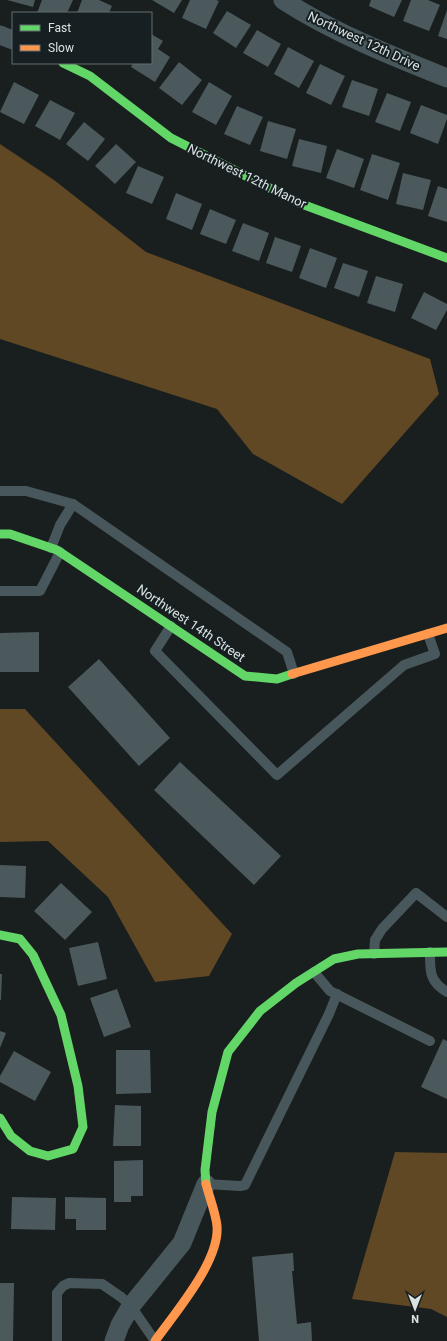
<svg xmlns="http://www.w3.org/2000/svg" width="447" height="1341" viewBox="0 0 447 1341" font-family="Roboto,sans-serif">
<style>
.water{fill:#5f4823}
.building{fill:#4b595c}
.lines{fill:none;stroke-linecap:round;stroke-linejoin:round}
.lane{stroke:#48575b;stroke-width:10}
.street{stroke:#48575b;stroke-width:19}
.fast{stroke:#63d668;stroke-width:9}
.slow{stroke:#ff974d;stroke-width:9}
.labels{text-anchor:middle;dominant-baseline:central;stroke-width:4;stroke-linejoin:round;paint-order:stroke}
.street-label{font-size:13px;fill:#dbe1e2;stroke:#162022}
</style>
<rect width="100%" height="100%" fill="#191e1f"/>
<g class="water">
<path d="M0,144L54,180L146,252L430,359L439,394L342,504L253,454L217,409L0,339Z"/>
<path d="M0,709H25L232,934L209,976L155,982L108,897L48,841L0,842Z"/>
<path d="M395,1152L447,1153V1317L431,1309L352,1299Z"/>
</g>
<g class="building">
<path d="M7,0H35L33,7Z"/>
<path d="M42,0H73L67,13H37Z"/>
<path d="M82,0H99L112,6L109,13H77Z"/>
<path d="M152,0H182L174,13Z"/>
<path d="M190,0H216L219,1L206,29L182,18Z"/>
<path d="M371,0H402L394,17L369,6Z"/>
<path d="M411,0H428L440,5L429,31L403,21Z"/>
<path d="M447,10V39L438,36Z"/>
<path d="M227,11L251,25L236,48L213,33Z"/>
<path d="M257,30L281,44L268,67L243,53Z"/>
<path d="M151,34L163,41L158,49L170,57L155,82L131,67L133,63H151Z"/>
<path d="M288,47L314,61L299,88L274,74Z"/>
<path d="M179,62L202,80L182,105L159,88Z"/>
<path d="M320,64L345,76L331,105L306,93Z"/>
<path d="M352,80L378,89L369,116L342,107Z"/>
<path d="M14,82L39,95L24,124L0,112Z"/>
<path d="M209,82L232,96L216,125L192,112Z"/>
<path d="M387,93L411,102L400,131L375,122Z"/>
<path d="M50,100L75,113L60,140L35,126Z"/>
<path d="M421,105L447,115V119L438,144L410,133Z"/>
<path d="M237,106L263,117L250,145L224,134Z"/>
<path d="M268,121L296,129L287,159L260,151Z"/>
<path d="M84,122L105,139L88,161L66,144Z"/>
<path d="M299,139L327,146L321,173L292,166Z"/>
<path d="M116,144L136,162L115,184L95,166Z"/>
<path d="M337,149L364,159L354,188L326,178Z"/>
<path d="M372,154L400,163L388,200L360,190Z"/>
<path d="M138,166L164,177L152,204L126,193Z"/>
<path d="M403,173L431,180L423,210L396,204Z"/>
<path d="M438,186L447,189V222L428,216Z"/>
<path d="M176,193L202,204L192,230L166,219Z"/>
<path d="M210,209L236,220L226,244L200,234Z"/>
<path d="M243,223L269,233L259,261L232,251Z"/>
<path d="M275,237L301,246L292,272L266,263Z"/>
<path d="M310,248L337,258L326,288L299,278Z"/>
<path d="M343,263L368,271L359,297L334,288Z"/>
<path d="M376,276L403,284L395,312L367,303Z"/>
<path d="M424,292L447,304V310L436,330L411,318Z"/>
<path d="M39,632V672H0V633Z"/>
<path d="M99,659L170,738L139,766L68,687Z"/>
<path d="M180,762L281,856L254,885L154,790Z"/>
<path d="M0,865L26,866L25,898L0,897Z"/>
<path d="M61,883L92,912L65,940L34,911Z"/>
<path d="M98,942L107,979L78,986L69,948Z"/>
<path d="M0,974H2L1,1000H0Z"/>
<path d="M117,989L131,1027L104,1037L90,998Z"/>
<path d="M0,1031L6,1033L0,1048Z"/>
<path d="M443,1039L447,1041V1099L421,1087Z"/>
<path d="M116,1050H150L151,1093L116,1094Z"/>
<path d="M14,1051L51,1072L35,1101L0,1082V1076Z"/>
<path d="M115,1105L141,1106V1146H113Z"/>
<path d="M143,1160V1196H131V1202H114V1161Z"/>
<path d="M12,1197L56,1198L55,1230L11,1229Z"/>
<path d="M65,1197L106,1198V1230H76V1219H65Z"/>
<path d="M293,1253L294,1271H292L297,1324L311,1322L312,1341H259L252,1257Z"/>
<path d="M0,1283H14L13,1341H0Z"/>
</g>
<g class="lines">
<g class="lane">
<path d="M0,491H26L73,504L287,652L294,674"/>
<path d="M51,548L60,525L73,504"/>
<path d="M0,591H40L60,552"/>
<path d="M171,626L155,651L277,775L404,665L435,654L428,634"/>
<path d="M430,952C430,971 429,981 447,992"/>
<path d="M374,954L375,940L382,929L416,893L447,917"/>
<path d="M314,972L330,991L430,1041"/>
<path d="M206,1184L240,1186L245,1185L329,1014L337,994"/>
<path d="M57,1341V1293L63,1286L69,1283L102,1284L121,1297L131,1306L155,1341"/>
</g>
<g class="street">
<path d="M283,0C332,32 392,56 447,78"/>
<path d="M0,35L13,40"/>
<path d="M114,1341L120,1325L131,1306L182,1243L206,1184"/>
</g>
<g class="fast">
<path d="M63,63L90,76L171,138L299,203L447,258"/>
<path d="M0,534H10L57,550L245,676L277,679L292,674"/>
<path d="M0,935L20,939L33,955L61,1015L78,1086L83,1127L73,1149L48,1156L30,1151L11,1136L0,1118"/>
<path d="M206,1184L205,1170L212,1112L228,1052L260,1011L296,983L334,959L358,954L447,952"/>
</g>
<g class="slow">
<path d="M292,674L447,628"/>
<path d="M155,1341C175,1313 220,1261 217,1226C216,1214 209,1196 206,1184"/>
</g>
</g>
<g class="labels">
<g class="street-label">
<text transform="translate(364 41) rotate(25)">Northwest 12th Drive</text>
<text transform="translate(247 176) rotate(26)">Northwest 12th Manor</text>
<text transform="translate(191 623) rotate(34)">Northwest 14th Street</text>
</g>
</g>
<rect x="12" y="12" width="140" height="52" fill="#162022" stroke="#656d6f"/>
<rect x="20" y="25" width="20" height="6" fill="#63d668" stroke="#656d6f"/>
<text x="48" y="32" font-size="12" fill="#dbe1e2">Fast</text>
<rect x="20" y="45" width="20" height="6" fill="#ff974d" stroke="#656d6f"/>
<text x="48" y="52" font-size="12" fill="#dbe1e2">Slow</text>
<g transform="translate(415 1309) rotate(180)" stroke="#162022" stroke-width="3" paint-order="stroke">
<path d="M0-3L7 15L0 10L-7 15Z" fill="#dbe1e2"/>
<text y="-6" font-size="11" font-weight="bold" text-anchor="middle" fill="#dbe1e2">N</text>
</g>
</svg>
